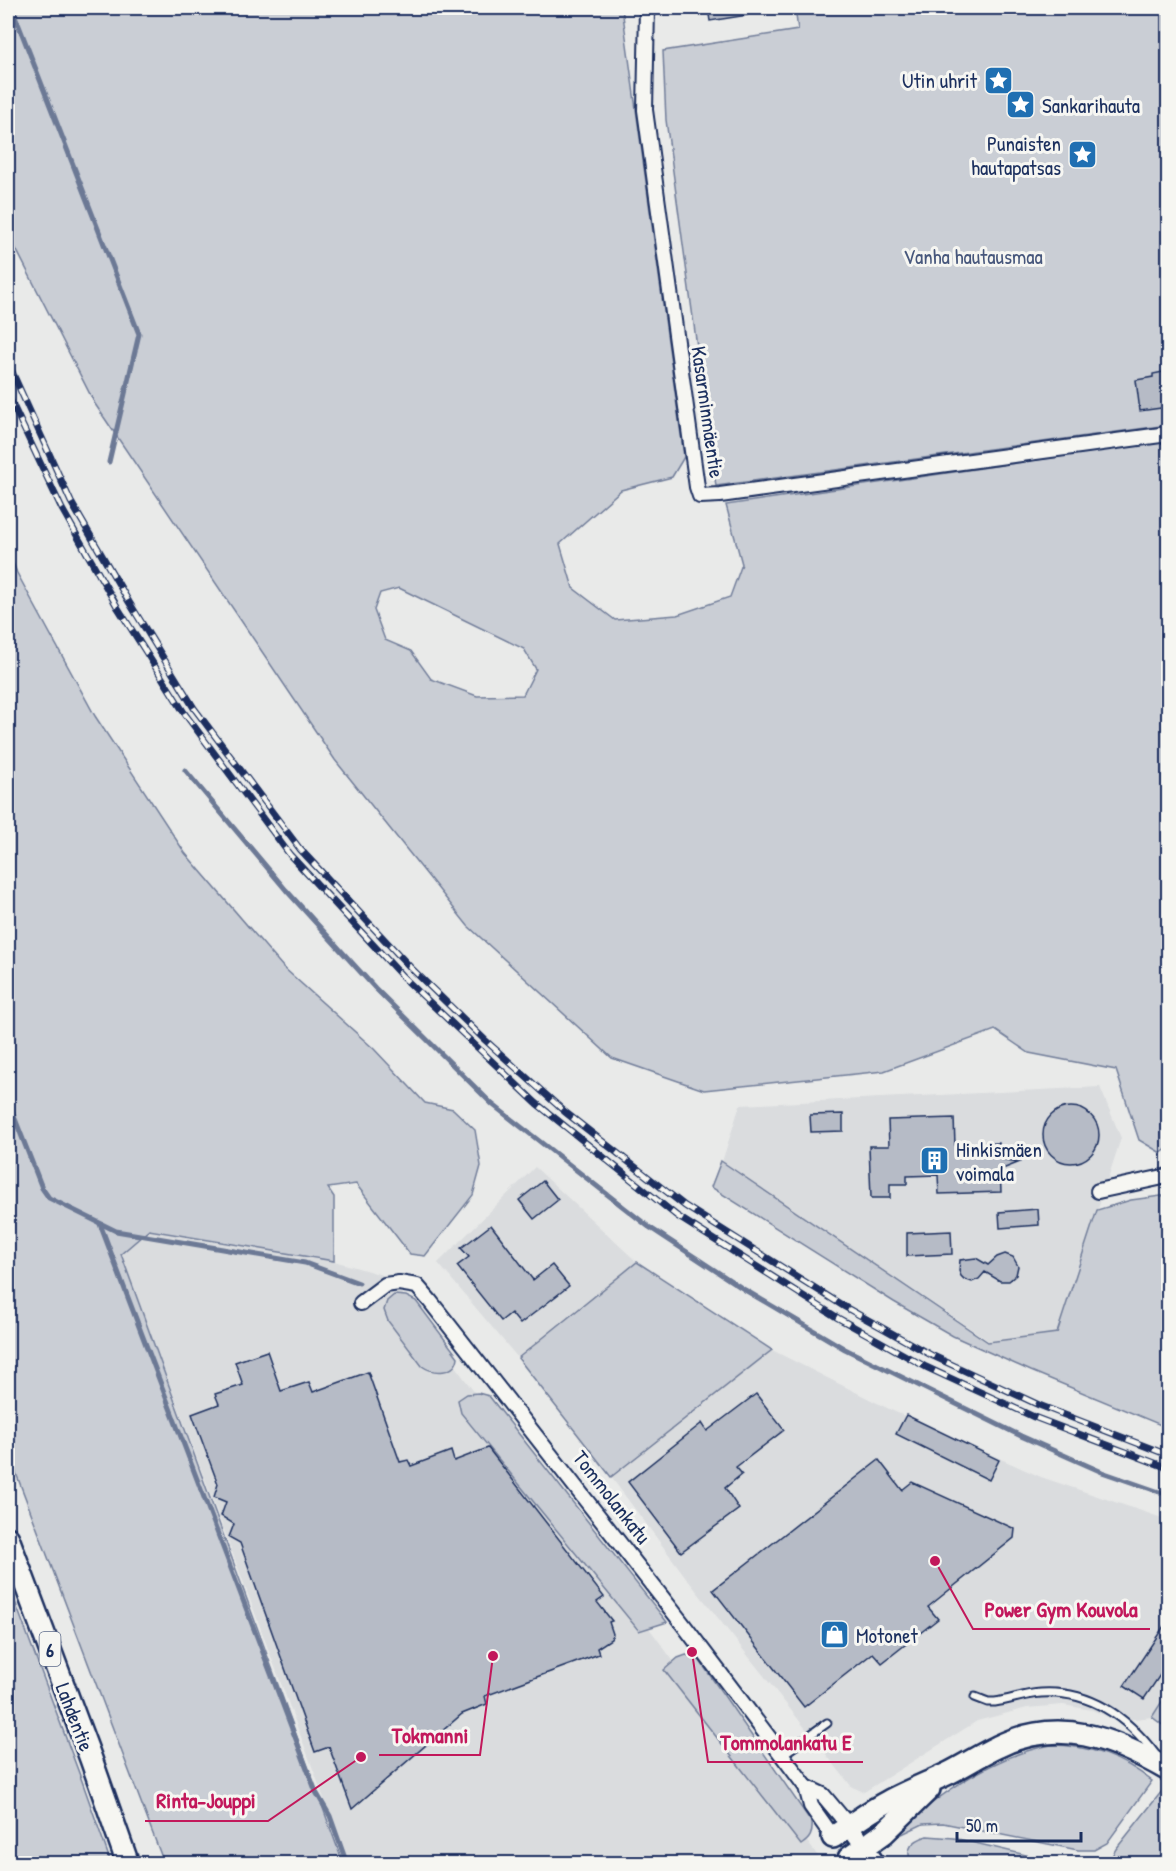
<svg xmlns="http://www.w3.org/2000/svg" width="1176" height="1871" viewBox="0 0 1176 1871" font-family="'Patrick Hand',sans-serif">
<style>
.built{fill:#dadcde}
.green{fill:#caced5;stroke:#727e9a;stroke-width:1.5;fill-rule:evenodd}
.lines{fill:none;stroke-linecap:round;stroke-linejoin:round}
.stream{stroke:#6c7995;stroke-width:5}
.building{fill:#b6bbc6;stroke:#1b2f5e;stroke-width:1.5}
.service-casing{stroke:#1b2f5e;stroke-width:11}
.minor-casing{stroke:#1b2f5e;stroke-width:18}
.tertiary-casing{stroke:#1b2f5e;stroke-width:21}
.primary-casing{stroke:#1b2f5e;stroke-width:26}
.trunk-casing{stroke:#1b2f5e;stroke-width:26}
.service{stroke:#f6f6f2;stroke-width:7}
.minor{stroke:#f6f6f2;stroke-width:14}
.tertiary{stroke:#f6f6f2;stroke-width:16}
.primary{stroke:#f6f6f2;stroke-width:21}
.trunk{stroke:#f6f6f2;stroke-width:21}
.rail-casing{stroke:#1b2f5e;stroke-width:7}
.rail{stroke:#f6f6f2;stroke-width:4.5;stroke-dasharray:14;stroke-linecap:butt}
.labels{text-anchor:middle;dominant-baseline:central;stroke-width:6;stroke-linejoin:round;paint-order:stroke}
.shield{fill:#f6f6f2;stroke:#5d6b8a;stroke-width:1.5}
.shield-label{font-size:20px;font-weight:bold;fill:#1b2f5e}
.poi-label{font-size:21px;fill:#1b2f5e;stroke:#f6f6f2;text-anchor:start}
.park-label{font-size:21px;fill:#47577c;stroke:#f6f6f2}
.street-label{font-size:21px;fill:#1b2f5e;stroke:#f6f6f2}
.leader{fill:none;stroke:#c2185b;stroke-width:2}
.callout-dot{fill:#c2185b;stroke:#f6f6f2;stroke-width:2}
.callout-label{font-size:22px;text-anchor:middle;font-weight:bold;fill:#c2185b;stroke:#f6f6f2;stroke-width:6;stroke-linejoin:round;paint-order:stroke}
</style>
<rect width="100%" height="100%" fill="#e9eae9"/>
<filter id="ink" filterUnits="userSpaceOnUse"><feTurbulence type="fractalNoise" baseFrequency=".0167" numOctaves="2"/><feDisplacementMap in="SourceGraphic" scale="12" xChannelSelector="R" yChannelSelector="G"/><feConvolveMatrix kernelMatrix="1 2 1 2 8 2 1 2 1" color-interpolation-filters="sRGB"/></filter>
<g filter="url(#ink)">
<g class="built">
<path d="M1100,1087L1121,1138L1058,1333L989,1341L722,1162L740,1105Z"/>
<path d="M535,1167L637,1262L518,1358L438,1263Z"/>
<path d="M148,1230L334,1261L389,1277L823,1863H348L121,1254Z"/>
<path d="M772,1350L891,1410L1041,1477L1168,1520V1692L1152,1717L1118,1721L1092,1710L1063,1705L1027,1708L977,1721L864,1792L852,1787L691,1584L611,1477Z"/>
</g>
<g class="green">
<path d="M8,8H622L684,457L672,477L621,490L560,544L573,588L615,620L677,615L730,597L742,564L726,505L1168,441V1148L1161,1153L1139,1140L1116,1070L1029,1053L995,1030L884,1071L704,1090L612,1058L468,926L335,760L95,404L8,233ZM399,588L524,649L536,669L523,695L477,696L431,679L411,651L385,640L374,610L380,593Z"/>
<path d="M795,8H1168V425L716,486L666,120L663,51L798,30Z"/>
<path d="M8,550L17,573L95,716L185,853L283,967L374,1049L425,1103L453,1109L475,1130L481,1166L473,1195L425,1256L410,1254L356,1184L328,1188L334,1197V1261L149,1230L121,1254L343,1863H164L8,1452Z"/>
<path d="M721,1161L988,1342L1057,1333L1097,1210L1131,1200L1168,1195V1428L1031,1371L953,1336L894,1302L711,1187Z"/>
<path d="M637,1262L772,1350L611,1477L518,1358Z"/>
<path d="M394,1295L406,1296L416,1301L458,1357C456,1375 433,1374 422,1366L388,1321L384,1310L387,1301Z"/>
<path d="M478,1393L489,1396L667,1622L639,1631L461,1413L458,1400L467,1394Z"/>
<path d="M8,1583L82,1781L111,1863H8Z"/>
<path d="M686,1655L698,1658L812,1823C813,1834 810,1839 801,1845L664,1670L678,1658Z"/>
<path d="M1168,1692V1729L1152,1717Z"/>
<path d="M1051,1745C1088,1745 1123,1758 1152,1781L1107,1843L1094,1850H1078L943,1823L923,1824L898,1836L897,1833C940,1793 992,1756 1051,1745Z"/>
<path d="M1162,1791L1168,1795V1863H1108L1116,1849Z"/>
<path d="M927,1836L954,1838L1060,1863H911C905,1848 912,1841 927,1836Z"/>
</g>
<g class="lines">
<g class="stream">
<path d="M12,8L139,334L109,462"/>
<path d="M185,770L286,890L375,988L492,1104L649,1227L745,1290L845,1349L1021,1436L1102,1472L1168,1495"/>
<path d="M8,1101L42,1188L49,1198L116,1231L305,1263L359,1283"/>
<path d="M100,1224L316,1792L330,1816L347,1864"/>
</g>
</g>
<g class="building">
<path d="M708,8H747V15L710,21Z"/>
<path d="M1168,371V407L1140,411L1136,380L1153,377V374Z"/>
<circle cx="1071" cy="1135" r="28"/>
<path d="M843,1114V1131L811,1132L810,1115Z"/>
<path d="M954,1118L955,1145L999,1143L1000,1159L1020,1162L1000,1170L1001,1192L939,1194L938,1175L907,1176V1184H890V1198H871L869,1146H889L888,1120Z"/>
<path d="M543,1181L558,1200L534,1219L519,1200Z"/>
<path d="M1038,1209L1039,1225L1000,1228L999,1212Z"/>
<path d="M491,1225L533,1280L552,1265L569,1286L520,1324L511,1313L501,1321L457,1266L469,1257L461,1248Z"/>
<path d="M951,1231L952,1254L907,1256V1233Z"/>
<path d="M1005,1254L1013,1257L1018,1266L1016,1275L1009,1281H1000L985,1272L979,1279L972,1282L964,1279L961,1276L959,1271L960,1260L976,1258L988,1265L997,1257Z"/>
<path d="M267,1351L281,1391L309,1382L313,1392L368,1372L400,1462L408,1460L411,1466L451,1451L454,1461L488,1448L604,1597L597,1602L612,1621L609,1622L613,1634L611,1639L597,1648L599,1654L485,1696L487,1704L462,1714L352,1809L329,1747L315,1752L240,1543L229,1537L234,1524L221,1516L226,1502L214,1497L218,1484L192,1414L219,1404L215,1394L243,1385L235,1362Z"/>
<path d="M756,1394L784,1430L736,1467L742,1474L725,1488L739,1509L681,1552L628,1482L702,1423L707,1431Z"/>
<path d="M906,1415L999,1460L989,1480L896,1434Z"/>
<path d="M879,1460L902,1490L912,1482L1015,1529L1014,1538L928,1607L938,1619L882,1663L873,1653L804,1707L713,1590Z"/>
<path d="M1168,1620V1663L1144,1699L1124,1686Z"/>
</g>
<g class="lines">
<defs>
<g id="service">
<path d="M975,1697L988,1702H995C1010,1700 1025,1694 1041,1693C1090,1690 1128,1718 1156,1755"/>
<path d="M782,1755L827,1723"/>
</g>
<g id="minor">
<path d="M647,8L645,110L697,487L700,496L720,495L1168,434"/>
<path d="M1098,1191L1168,1176"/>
<path d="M361,1303L385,1285L399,1283L417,1286L430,1301L682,1623L782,1755L806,1787L811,1806L833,1837"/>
<path d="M806,1787L823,1795L849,1826"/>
</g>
<path id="tertiary" d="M849,1826L877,1864"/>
<g id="primary">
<path d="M833,1837C851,1825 868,1812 887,1802C907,1791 928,1783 949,1773C965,1765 980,1755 997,1747C1059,1716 1113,1738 1168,1770"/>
<path d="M849,1858L884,1833L929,1789"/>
</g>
<path id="trunk" d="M8,1538L91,1759L128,1864"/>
</defs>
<use href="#service" class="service-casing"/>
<use href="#minor" class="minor-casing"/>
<use href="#tertiary" class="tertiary-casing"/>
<use href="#primary" class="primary-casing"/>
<use href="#trunk" class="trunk-casing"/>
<use href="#service" class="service"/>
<use href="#minor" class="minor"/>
<use href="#tertiary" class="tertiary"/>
<use href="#primary" class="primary"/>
<use href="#trunk" class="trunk"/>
<defs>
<g id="rail">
<path d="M8,363L71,502L129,602L194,708L300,849L410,967L485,1040L565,1112L685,1206L845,1307L931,1355L1039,1405L1168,1455"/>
<path d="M8,395L62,509L118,608L185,714L290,855L402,976L536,1103L677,1216L838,1318L926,1367L1034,1417L1168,1468"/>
</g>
</defs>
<use href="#rail" class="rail-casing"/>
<use href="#rail" class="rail"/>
</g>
</g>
<defs>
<symbol id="sight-square" viewBox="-11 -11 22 22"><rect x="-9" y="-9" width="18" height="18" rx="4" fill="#1f6fb2" stroke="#f6f6f2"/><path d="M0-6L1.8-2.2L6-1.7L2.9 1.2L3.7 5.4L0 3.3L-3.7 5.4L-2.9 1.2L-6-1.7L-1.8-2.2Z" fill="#fff"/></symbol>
<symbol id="building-square" viewBox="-11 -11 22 22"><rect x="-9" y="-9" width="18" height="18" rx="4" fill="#1f6fb2" stroke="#f6f6f2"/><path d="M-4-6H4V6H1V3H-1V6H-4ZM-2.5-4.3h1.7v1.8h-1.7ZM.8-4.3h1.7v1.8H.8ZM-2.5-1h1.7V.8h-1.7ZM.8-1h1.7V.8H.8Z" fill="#fff"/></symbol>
<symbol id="shop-square" viewBox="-11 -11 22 22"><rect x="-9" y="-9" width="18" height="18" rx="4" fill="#1f6fb2" stroke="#f6f6f2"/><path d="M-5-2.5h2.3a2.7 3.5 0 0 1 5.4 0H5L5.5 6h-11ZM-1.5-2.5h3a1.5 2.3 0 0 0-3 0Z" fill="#fff"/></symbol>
</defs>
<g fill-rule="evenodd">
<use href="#sight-square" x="982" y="64" width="33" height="33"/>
<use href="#sight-square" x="1004" y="88" width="33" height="33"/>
<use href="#sight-square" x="1066" y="138" width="33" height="33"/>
<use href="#building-square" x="918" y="1144" width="33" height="33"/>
<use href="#shop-square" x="818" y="1618" width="33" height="33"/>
</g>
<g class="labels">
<rect class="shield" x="39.5" y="1632" width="21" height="34" rx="4.5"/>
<g class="shield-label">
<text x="50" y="1649">6</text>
</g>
<g class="poi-label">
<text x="977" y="80" text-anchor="end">Utin uhrit</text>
<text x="1042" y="105">Sankarihauta</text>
<text x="1061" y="143" text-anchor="end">Punaisten<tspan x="1061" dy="24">hautapatsas</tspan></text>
<text x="956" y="1149">Hinkismäen<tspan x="956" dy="24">voimala</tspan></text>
<text x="856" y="1635">Motonet</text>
</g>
<g class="park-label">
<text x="973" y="256">Vanha hautausmaa</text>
</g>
<g class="street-label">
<text transform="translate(708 412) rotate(82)">Kasarminmäentie</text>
<text transform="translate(612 1497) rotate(52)">Tommolankatu</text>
<text transform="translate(75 1717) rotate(69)">Lahdentie</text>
</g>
</g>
<path class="leader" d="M935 1561L973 1629H1150M493 1656L480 1755H379M692 1652L708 1762H863M361 1757L268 1821H145"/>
<g class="callout-dot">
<circle cx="935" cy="1561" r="6"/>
<circle cx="493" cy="1656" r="6"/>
<circle cx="692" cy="1652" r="6"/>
<circle cx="361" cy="1757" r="6"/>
</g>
<g class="callout-label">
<text x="1061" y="1617">Power Gym Kouvola</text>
<text x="430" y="1743">Tokmanni</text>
<text x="786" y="1750">Tommolankatu E</text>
<text x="206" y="1808">Rinta-Jouppi</text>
</g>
<rect width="1176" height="1871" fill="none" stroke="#f6f6f2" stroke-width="30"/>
<rect x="15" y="15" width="1146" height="1841" fill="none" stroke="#1b2f5e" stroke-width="2" filter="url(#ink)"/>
<path d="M957 1832v9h124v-9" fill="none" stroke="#1b2f5e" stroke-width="3"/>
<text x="966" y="1832" font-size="18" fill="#1b2f5e" stroke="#f6f6f2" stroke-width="4.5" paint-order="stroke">50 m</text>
</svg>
